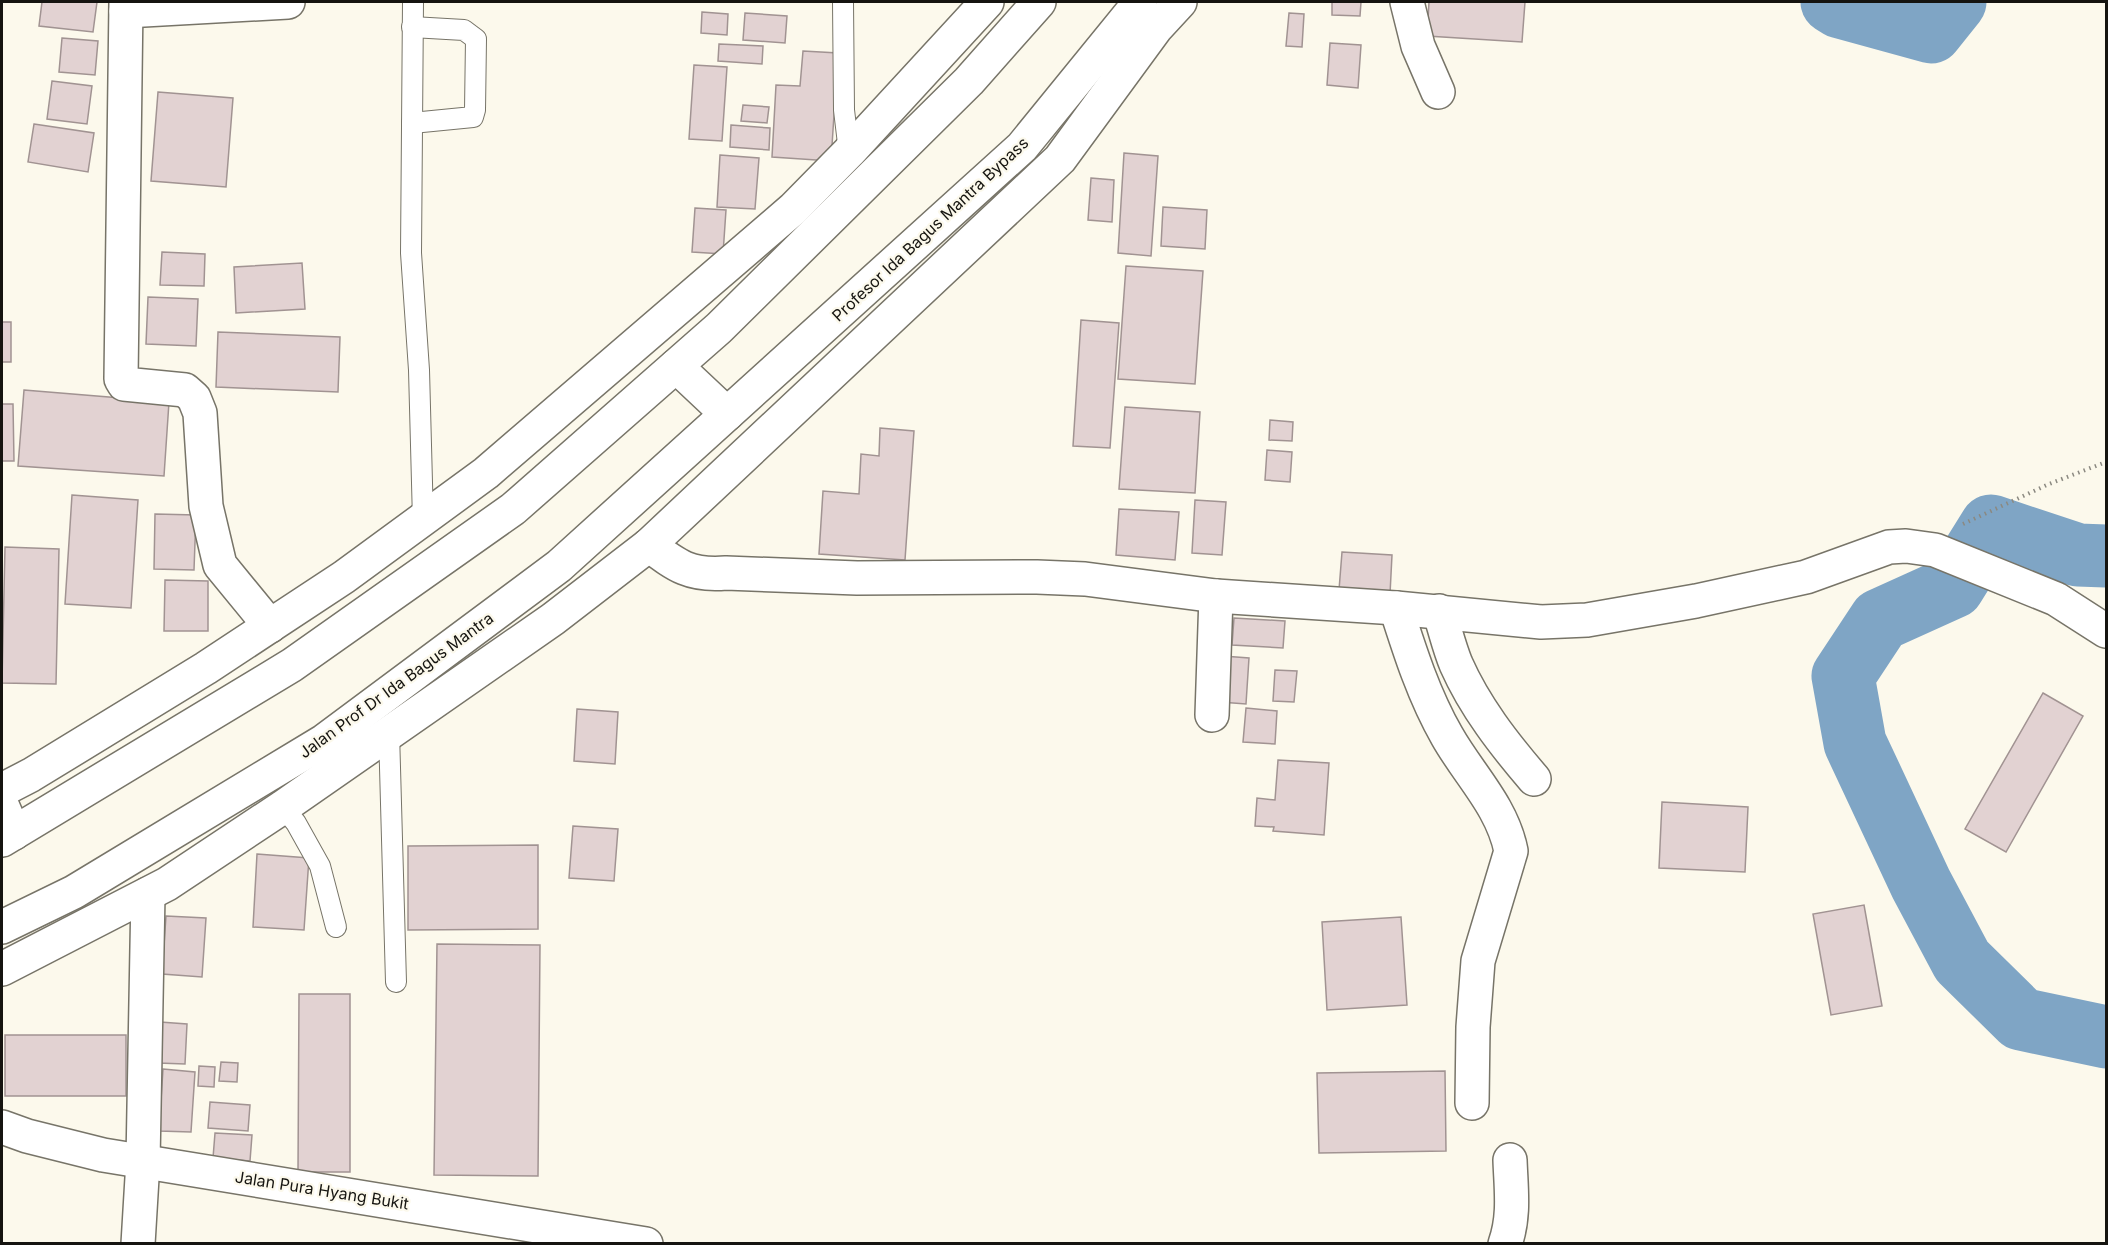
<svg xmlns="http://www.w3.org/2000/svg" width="2108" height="1245" viewBox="0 0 2108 1245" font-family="Inter,sans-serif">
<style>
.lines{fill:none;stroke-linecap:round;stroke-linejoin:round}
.river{stroke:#7fa5c5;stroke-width:63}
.building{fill:#e2d2d2;stroke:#a19392;stroke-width:1.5}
.lane-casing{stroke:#777468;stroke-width:22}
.street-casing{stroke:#777468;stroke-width:36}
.secondary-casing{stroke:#777468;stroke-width:36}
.highway-casing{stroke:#777468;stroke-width:36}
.path{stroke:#8b8981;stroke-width:4;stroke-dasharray:1.5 4.5;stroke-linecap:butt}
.lane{stroke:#fff;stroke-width:20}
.street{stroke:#fff;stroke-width:33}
.secondary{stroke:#fff;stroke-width:33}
.highway{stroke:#fff;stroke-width:33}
.labels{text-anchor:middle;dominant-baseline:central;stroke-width:4.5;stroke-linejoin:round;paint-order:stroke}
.street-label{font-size:16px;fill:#151410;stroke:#fcf9ec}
</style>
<rect width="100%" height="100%" fill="#fcf9ec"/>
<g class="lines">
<g class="river">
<path d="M1832,2L1840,7L1931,32L1955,2"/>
<path d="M2106,556L2078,555L1991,526L1953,587L1880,620L1843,676L1855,743L1921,884L1962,961L2021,1019L2106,1037"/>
</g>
</g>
<g class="building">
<path d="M42,2H97L93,32L39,26Z"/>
<path d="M1332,2H1361L1360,16L1332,15Z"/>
<path d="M1429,2H1525L1522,42L1427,36Z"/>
<path d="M702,12L728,14L727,35L701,33Z"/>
<path d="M745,13L787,16L785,43L743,40Z"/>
<path d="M1289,13L1304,14L1302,47L1286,46Z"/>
<path d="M62,38L98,41L95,75L59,72Z"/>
<path d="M1330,43L1361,45L1358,88L1327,85Z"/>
<path d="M719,44L763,46L762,64L718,61Z"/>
<path d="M803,51L838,53L831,161L772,157L776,85L800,86Z"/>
<path d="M694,65L727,67L722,141L689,139Z"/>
<path d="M52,81L92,86L87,124L47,119Z"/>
<path d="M158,92L233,98L226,187L151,181Z"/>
<path d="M743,105L769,107L767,123L741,121Z"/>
<path d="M34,124L94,133L88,172L28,162Z"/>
<path d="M731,125L770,128L769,150L730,147Z"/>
<path d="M1124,153L1158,156L1151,256L1118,253Z"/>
<path d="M720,155L759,158L755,209L717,207Z"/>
<path d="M1091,178L1114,180L1112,222L1088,220Z"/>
<path d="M1163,207L1207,210L1205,249L1161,246Z"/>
<path d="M695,208L726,210L723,254L692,252Z"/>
<path d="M162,252L205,254L204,286L160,285Z"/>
<path d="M302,263L305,309L236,313L234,267Z"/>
<path d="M1126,266L1203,271L1195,384L1118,379Z"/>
<path d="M148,297L198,299L196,346L146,344Z"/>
<path d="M1081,320L1119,323L1110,448L1073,446Z"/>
<rect x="2" y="322" width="9" height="40"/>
<path d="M218,332L340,337L338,392L216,387Z"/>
<path d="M24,390L169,402L164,476L18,466Z"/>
<path d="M2,404H13L14,461H2Z"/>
<path d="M1125,407L1200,412L1195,493L1119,489Z"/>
<path d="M1270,420L1293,422L1292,441L1269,440Z"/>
<path d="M880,428L914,431L905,560L819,554L823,491L859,494L861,454L879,456Z"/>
<path d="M1267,450L1292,452L1290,482L1265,480Z"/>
<path d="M72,495L138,500L131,608L65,604Z"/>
<path d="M1195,500L1226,502L1222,555L1192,553Z"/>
<path d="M1119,509L1179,512L1175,560L1116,555Z"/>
<path d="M155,514L196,515L194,570L154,569Z"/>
<path d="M5,547L59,549L56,684L2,683Z"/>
<path d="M1342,552L1392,555L1390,594L1339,590Z"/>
<path d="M165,580L208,581V631H164Z"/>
<path d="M1234,618L1285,621L1283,648L1232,645Z"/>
<path d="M1223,656L1249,658L1246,704L1220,702Z"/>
<path d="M1275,670L1297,671L1294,702L1273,701Z"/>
<path d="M2043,693L2083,716L2006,852L1965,829Z"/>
<path d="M1246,708L1277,711L1275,744L1243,742Z"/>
<path d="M577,709L618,712L615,764L574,761Z"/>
<path d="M1278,760L1329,763L1324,835L1273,831L1274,827L1255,826L1257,798L1275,800Z"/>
<path d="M1662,802L1748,807L1745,872L1659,868Z"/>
<path d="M573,826L618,829L614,881L569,878Z"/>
<path d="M538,845V929L408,930V846Z"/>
<path d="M257,854L309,858L304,930L253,927Z"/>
<path d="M1864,905L1882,1006L1831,1015L1813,914Z"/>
<path d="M166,916L206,918L202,977L162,974Z"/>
<path d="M1401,917L1407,1005L1327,1010L1322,922Z"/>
<path d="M437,944L540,945L538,1176L434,1175Z"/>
<path d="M299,994H350V1172H298Z"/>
<path d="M160,1022L187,1024L185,1064L158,1063Z"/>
<rect x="5" y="1035" width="121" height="61"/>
<path d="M221,1062L238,1063L237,1082L219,1081Z"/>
<path d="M199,1066L215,1067L214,1087L198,1086Z"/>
<path d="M163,1069L195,1072L191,1132L159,1131Z"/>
<path d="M1445,1071L1446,1151L1319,1153L1317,1073Z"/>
<path d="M210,1102L250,1105L248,1131L208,1128Z"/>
<path d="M215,1133L252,1135L250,1161L213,1158Z"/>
</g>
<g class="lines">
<defs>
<g id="lane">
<path d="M413,2L411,253L419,370L423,520"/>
<path d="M843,2L844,110L849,152"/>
<path d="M412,27L464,30L476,39L475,110L473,117L412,123"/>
<path d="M389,732L396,982"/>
<path d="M283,807L296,823L320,866L336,927"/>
</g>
<g id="street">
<path d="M126,2L121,379L124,384L185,390L194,398L200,413L206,506L220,565L270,626"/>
<path d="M1407,2L1418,46L1438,92"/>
<path d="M126,11L288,2"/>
<path d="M649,545C677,566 690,576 726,573L857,578L1037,577L1085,579L1216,596L1396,608L1541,622L1587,620L1696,601L1806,577L1889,547L1906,546L1935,550L2056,599L2106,631"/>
<path d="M1396,608C1410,652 1424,696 1447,736C1469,775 1502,806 1511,851L1478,961L1473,1027L1472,1103"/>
<path d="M1439,611C1445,629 1449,647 1456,664C1475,707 1504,744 1534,779"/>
<path d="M1212,715L1216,596"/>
<path d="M2,805L14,833"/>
<path d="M2,1127L27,1136L103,1155L646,1244"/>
<path d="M138,1244L143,1161L148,894"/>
<path d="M1505,1244C1515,1216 1511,1189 1510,1160"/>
</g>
<g id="secondary">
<path d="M2,790L31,775L206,668L344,577L486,473L793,209L849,152L987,2"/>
<path d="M2,969L167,884L283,807L553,619L649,545L1060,159L1156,28L1180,2"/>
</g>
<g id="highway">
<path d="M676,366L727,414"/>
<path d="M2,840L292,665L513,509L719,328L969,81L1039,2"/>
<path d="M2,927L74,892L324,741L559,566L1022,147L1140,2"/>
</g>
</defs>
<use href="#lane" class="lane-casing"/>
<use href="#street" class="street-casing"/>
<use href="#secondary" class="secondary-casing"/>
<use href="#highway" class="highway-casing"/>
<path class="path" d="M1963,524L2049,484L2106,462"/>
<use href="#lane" class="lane"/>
<use href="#street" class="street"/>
<use href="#secondary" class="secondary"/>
<use href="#highway" class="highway"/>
</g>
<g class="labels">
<g class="street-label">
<text transform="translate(930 229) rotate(-43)">Profesor Ida Bagus Mantra Bypass</text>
<text transform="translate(396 685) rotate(-36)">Jalan Prof Dr Ida Bagus Mantra</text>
<text transform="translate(322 1190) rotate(9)">Jalan Pura Hyang Bukit</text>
</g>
</g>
<rect width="2108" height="1245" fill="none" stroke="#151410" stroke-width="6"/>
</svg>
